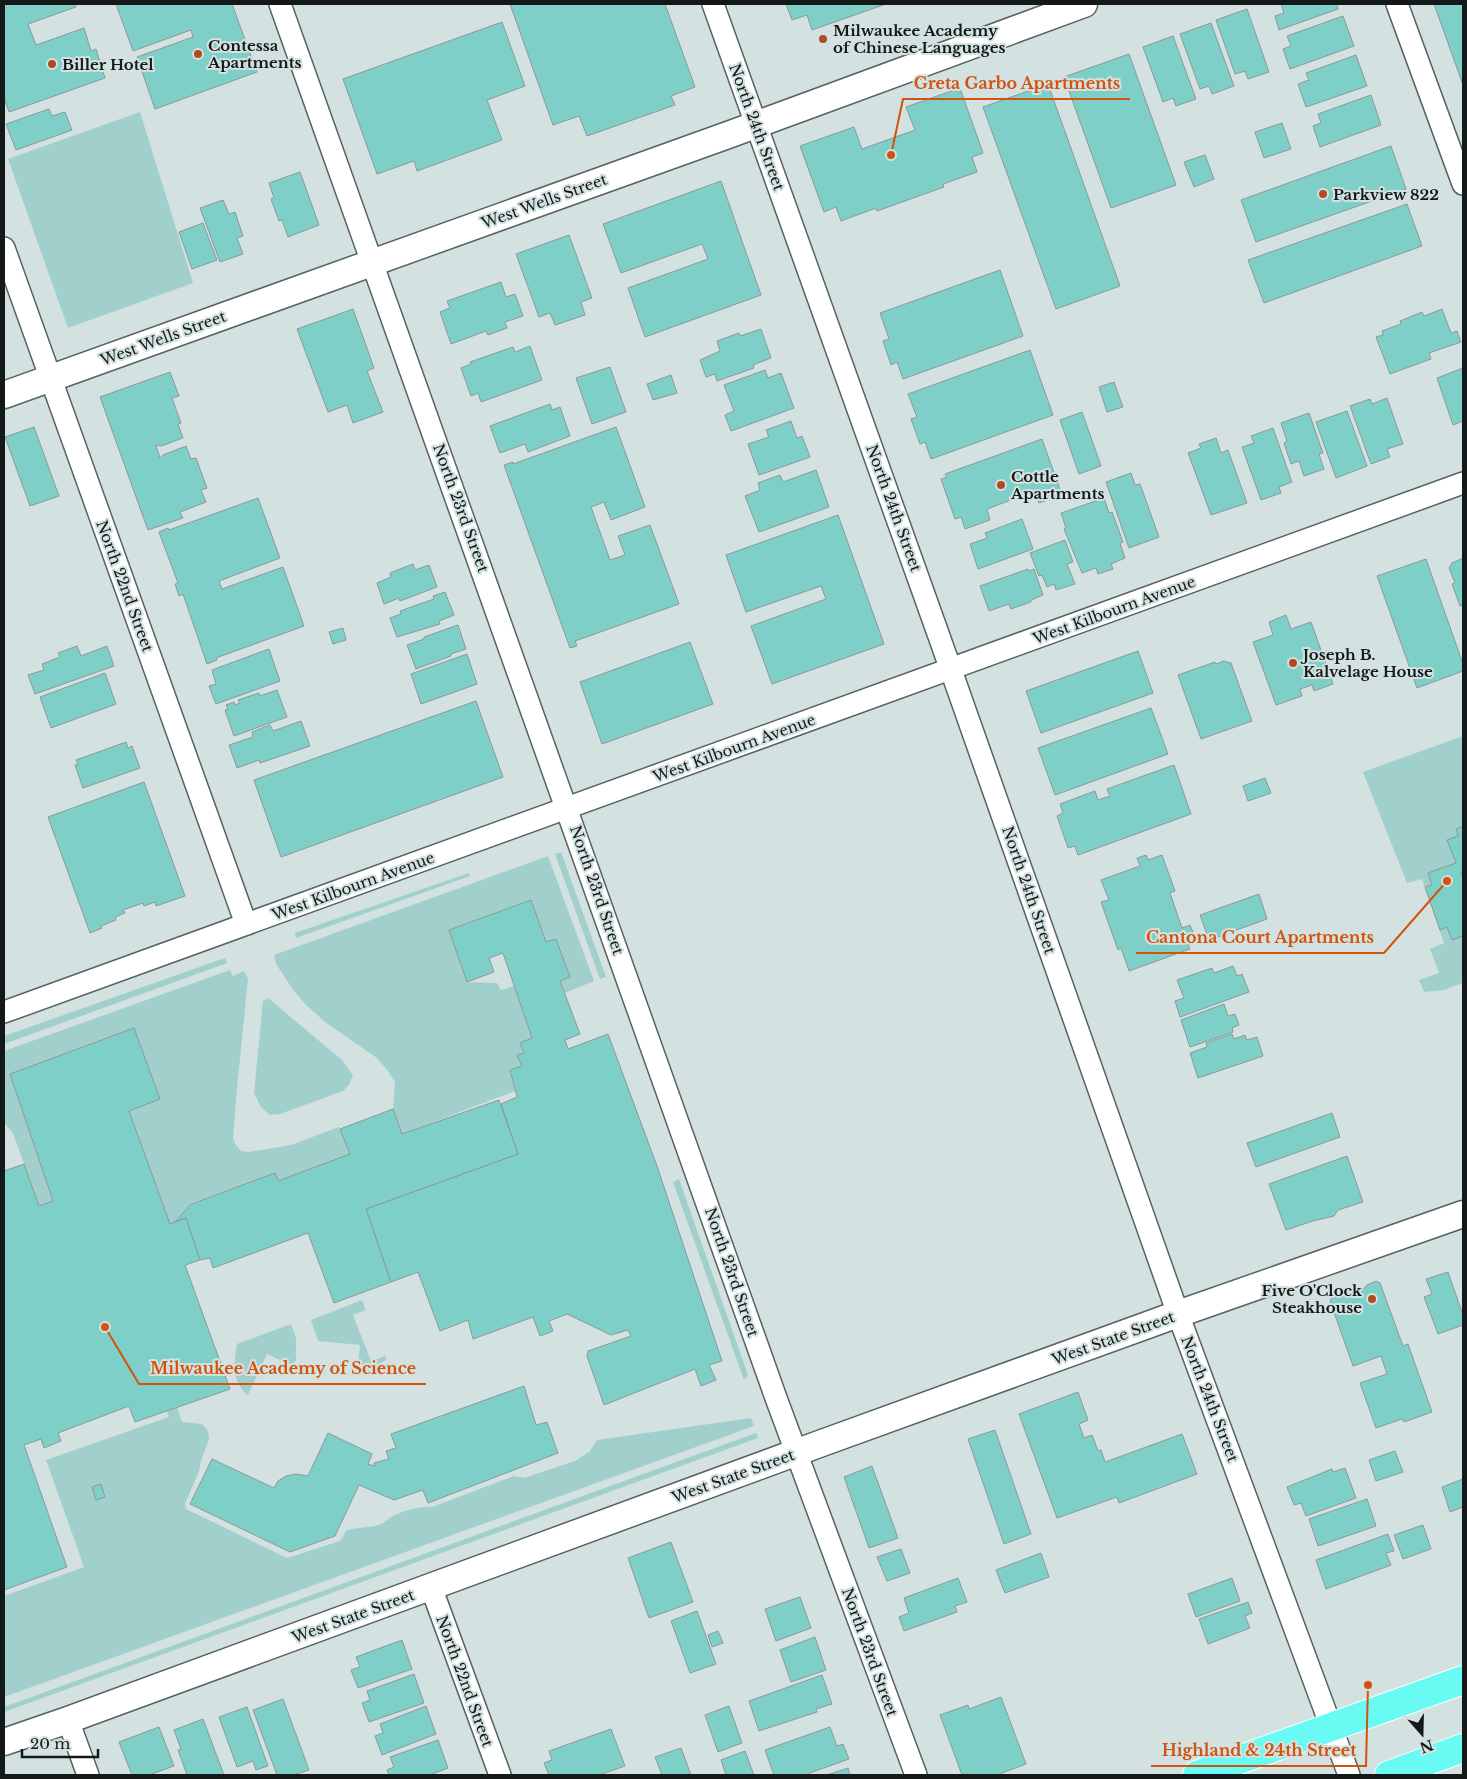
<svg xmlns="http://www.w3.org/2000/svg" width="1467" height="1779" viewBox="0 0 1467 1779" font-family="'Libre Baskerville',serif">
<style>
.green{fill:#a1d0cc}
.building{fill:#7fcfc9;stroke:#8c9998}
.lines{fill:none;stroke-linecap:round;stroke-linejoin:round}
.minor-casing{stroke:#576362;stroke-width:24}
.tertiary-casing{stroke:#576362;stroke-width:29}
.primary-casing{stroke:#fff;stroke-width:30}
.minor{stroke:#fff;stroke-width:21}
.tertiary{stroke:#fff;stroke-width:26}
.primary{stroke:#6afaf4;stroke-width:28}
.poi-dot{fill:#b14a23;stroke:#d3e1e0;stroke-width:2}
.labels{text-anchor:middle;dominant-baseline:central;stroke-width:4;stroke-linejoin:round;paint-order:stroke}
.poi-label{font-size:15px;font-weight:bold;fill:#131818;stroke:#d3e1e0;text-anchor:start}
.street-label{font-size:15px;fill:#131818;stroke:#d3e1e0}
.leader{fill:none;stroke:#d3520d;stroke-width:2}
.callout-dot{fill:#d3520d;stroke:#d3e1e0;stroke-width:2}
.callout-label{font-size:16px;text-anchor:middle;font-weight:bold;fill:#d3520d;stroke:#d3e1e0;stroke-width:4;stroke-linejoin:round;paint-order:stroke}
</style>
<rect width="100%" height="100%" fill="#d3e1e0"/>
<g class="green">
<path d="M140,112L193,283L68,328L8,159Z"/>
<path d="M1463,736V983L1444,990L1424,992L1419,980L1439,973L1430,949L1444,943L1422,879L1407,883L1363,772Z"/>
<path d="M561,852L606,977L600,979L555,854Z"/>
<path d="M548,856L594,981L565,993L560,981L570,977L556,939L546,942L531,900L449,930L467,982L497,983L501,990L514,986L532,1038L520,1043L524,1053L517,1055L522,1066L510,1071L515,1091L402,1134L393,1109L395,1082L388,1071L377,1058L325,1022L306,1005L294,991L276,964L274,955Z"/>
<path d="M469,873L470,876L296,938L295,933Z"/>
<path d="M225,958L227,963L4,1044V1036Z"/>
<path d="M230,970L233,976L244,971L248,979L236,1099L233,1139L236,1145L241,1151L249,1152L291,1145L339,1127L350,1154L278,1181L275,1173L191,1203L175,1222L170,1224L129,1111L160,1099L134,1028L10,1074L53,1201L39,1206L13,1133L4,1123V1051Z"/>
<path d="M268,998L342,1060L353,1075L349,1085L343,1091L280,1114L270,1115L261,1107L254,1093L263,1001Z"/>
<path d="M679,1179L748,1375L744,1380L673,1182Z"/>
<path d="M362,1300L366,1310L353,1315L371,1361L386,1356V1360C378,1366 368,1366 358,1366L360,1345L318,1341L311,1320Z"/>
<path d="M291,1324L296,1338V1360L294,1363L288,1364L267,1354L248,1395C231,1382 234,1363 237,1344Z"/>
<path d="M177,1407L182,1422L202,1424L207,1429L209,1437L208,1442L201,1461L199,1471L185,1504L186,1509L287,1558L340,1541L347,1530C358,1527 369,1528 379,1525C385,1523 388,1518 393,1516C403,1511 420,1506 432,1507L514,1476L524,1478L575,1461L589,1452L597,1440L751,1418L754,1426L4,1697V1596L84,1567L46,1460L169,1417L167,1411Z"/>
<path d="M756,1433L758,1438L4,1712V1707Z"/>
</g>
<g class="building">
<path d="M4,4H75L76,7L28,24L36,45L84,28L91,51L96,49L105,78L9,112L4,97Z"/>
<path d="M116,4H232L257,72L155,109L137,57L193,37L191,30L133,51Z"/>
<path d="M510,4H665L695,87L671,96L675,105L587,136L579,116L553,125Z"/>
<path d="M786,4H886L812,30L807,15L792,20Z"/>
<path d="M1281,4H1337L1338,9L1279,30L1275,16L1284,13Z"/>
<path d="M1434,4H1463V85Z"/>
<path d="M1247,9L1269,72L1248,79L1245,71L1235,74L1216,20Z"/>
<path d="M1343,16L1354,46L1290,69L1283,49L1291,46L1287,36Z"/>
<path d="M502,22L525,86L487,100L502,140L417,171L414,161L377,174L343,79Z"/>
<path d="M1211,23L1234,86L1212,94L1209,86L1200,89L1180,34Z"/>
<path d="M1173,36L1196,99L1176,106L1173,98L1163,102L1143,47Z"/>
<path d="M1129,54L1176,185L1111,208L1064,77Z"/>
<path d="M1356,55L1367,86L1306,107L1298,84L1309,80L1306,73Z"/>
<path d="M1048,84L1120,286L1056,309L983,107Z"/>
<path d="M960,88L983,153L972,157L977,172L943,184L944,187L877,211L876,208L841,221L836,207L824,212L800,146L854,127L862,149L915,130L906,107Z"/>
<path d="M1371,95L1381,125L1320,147L1313,126L1321,123L1318,114Z"/>
<path d="M49,109L52,116L65,112L72,130L16,150L6,124Z"/>
<path d="M1282,123L1291,149L1264,158L1255,132Z"/>
<path d="M1391,146L1406,189L1256,242L1241,200Z"/>
<path d="M1205,155L1214,179L1194,187L1184,162Z"/>
<path d="M300,172L319,225L288,237L282,220L279,221L271,199L274,198L269,183Z"/>
<path d="M721,181L761,295L645,337L628,288L708,259L702,244L621,273L603,224Z"/>
<path d="M223,200L229,214L235,212L243,236L237,238L243,254L220,262L200,208Z"/>
<path d="M1407,204L1422,246L1264,303L1248,260Z"/>
<path d="M203,223L217,260L192,269L179,232Z"/>
<path d="M569,235L592,298L581,302L585,315L555,325L550,313L539,317L516,254Z"/>
<path d="M1000,270L1023,336L903,379L897,362L891,365L883,341L889,339L880,313Z"/>
<path d="M501,282L506,297L515,294L523,316L505,322L507,328L488,335L486,331L451,344L440,312L450,308L447,301Z"/>
<path d="M353,309L374,368L367,371L383,412L353,423L347,405L328,412L297,329Z"/>
<path d="M1442,309L1451,333L1457,331L1461,342L1429,353L1431,359L1390,374L1376,337L1383,335L1382,331L1401,324L1400,321L1422,312L1424,316Z"/>
<path d="M761,329L771,358L753,365L754,368L717,381L715,374L706,377L700,360L720,351L717,341L739,333L740,336Z"/>
<path d="M530,346L542,380L481,402L478,393L471,396L461,368L471,364L470,362L513,347L515,352Z"/>
<path d="M1030,350L1053,415L931,459L925,442L920,444L911,419L917,417L908,394Z"/>
<path d="M610,367L626,412L592,424L576,378Z"/>
<path d="M1463,368V421L1453,425L1437,378Z"/>
<path d="M765,370L768,378L781,373L794,408L731,431L725,415L734,411L724,385Z"/>
<path d="M170,372L179,396L172,398L181,423L178,424L183,438L161,446L156,445L160,458L163,455L186,446L191,459L196,458L207,488L201,490L206,502L180,512L183,518L148,530L100,397Z"/>
<path d="M671,375L677,393L653,400L647,384Z"/>
<path d="M1114,382L1123,407L1107,412L1099,387Z"/>
<path d="M1387,398L1403,444L1387,449L1390,457L1371,464L1350,406L1370,399L1372,404Z"/>
<path d="M550,404L552,410L560,407L570,436L528,452L525,444L500,453L490,426Z"/>
<path d="M1347,411L1367,466L1336,478L1316,422Z"/>
<path d="M1082,412L1101,466L1079,474L1060,420Z"/>
<path d="M1309,413L1323,453L1319,454L1324,469L1304,476L1299,461L1291,464L1284,443L1287,441L1281,423Z"/>
<path d="M791,421L797,438L802,436L810,457L759,475L748,444L769,437L766,430Z"/>
<path d="M34,427L59,496L30,506L5,437Z"/>
<path d="M616,427L645,507L611,520L604,502L591,507L610,560L625,555L618,536L650,525L679,604L575,641L577,646L570,648L504,465L513,462V464Z"/>
<path d="M1273,428L1292,482L1279,487L1281,493L1261,500L1242,447L1254,443L1251,436Z"/>
<path d="M1216,438L1221,453L1228,450L1247,503L1211,515L1188,453L1201,448L1199,444Z"/>
<path d="M1042,439L1062,495L1039,503L1035,491L987,509L990,520L965,529L961,517L955,519L941,479L947,477L945,474Z"/>
<path d="M816,470L829,507L759,532L745,496L760,490L758,483L780,475L783,482Z"/>
<path d="M1131,473L1135,485L1140,484L1159,537L1129,548L1106,482Z"/>
<path d="M258,498L280,558L219,581L222,589L283,567L304,626L216,658L217,660L207,664L183,594L179,596L175,584L178,583L159,532L168,528L169,530Z"/>
<path d="M1104,498L1109,513L1112,512L1123,542L1120,543L1125,558L1111,564L1113,569L1098,574L1096,568L1082,573L1064,529L1066,528L1061,513Z"/>
<path d="M838,515L884,644L772,684L751,626L826,599L821,586L746,612L726,555Z"/>
<path d="M1022,519L1033,549L978,569L970,544L987,538L985,533Z"/>
<path d="M1065,540L1073,562L1067,564L1075,584L1056,590L1054,584L1047,587L1042,575L1039,576L1030,553Z"/>
<path d="M1463,558V605L1460,606L1452,584L1455,583L1449,568L1452,563Z"/>
<path d="M1426,559L1463,664V671L1417,688L1377,576Z"/>
<path d="M413,564L415,570L429,565L437,587L400,601L399,598L384,604L377,583L391,577L390,573Z"/>
<path d="M1028,569L1029,571L1034,569L1043,595L1031,600V602L1011,609L1009,604L989,611L980,586Z"/>
<path d="M445,592L454,615L439,621L440,624L397,637L390,618L401,614L400,611L434,599L433,596Z"/>
<path d="M1286,615L1291,629L1311,622L1333,684L1314,691L1312,685L1300,689L1302,696L1276,705L1253,642L1273,635L1269,622Z"/>
<path d="M458,625L466,649L451,654V656L416,669L407,645L424,639V637Z"/>
<path d="M343,628L346,640L333,644L329,632Z"/>
<path d="M690,642L713,704L602,744L580,682Z"/>
<path d="M77,646L81,656L107,646L114,666L35,694L28,675L44,670L42,664L60,657L58,653Z"/>
<path d="M269,649L280,681L216,704L209,686L216,684L212,670Z"/>
<path d="M1138,651L1153,693L1041,733L1026,691Z"/>
<path d="M467,654L477,684L421,704L411,674Z"/>
<path d="M1224,661L1231,663L1252,721L1201,739L1178,675L1215,662L1216,664Z"/>
<path d="M105,673L116,704L51,728L40,697Z"/>
<path d="M277,690L287,717L234,736L225,710L228,709L226,705L234,702L235,705L240,703L238,700L259,693L260,696Z"/>
<path d="M476,701L503,777L281,857L254,780Z"/>
<path d="M1151,708L1168,754L1055,795L1038,748Z"/>
<path d="M301,721L310,746L260,763L259,760L237,768L229,745L253,737L252,732L270,725L273,731Z"/>
<path d="M126,742L128,748L132,746L140,768L83,788L75,765L78,764L76,760Z"/>
<path d="M1174,765L1191,814L1078,855L1075,846L1068,848L1057,816L1063,813L1060,804L1095,791L1098,800L1110,796L1107,789Z"/>
<path d="M1265,778L1271,793L1248,801L1243,786Z"/>
<path d="M144,782L185,896L156,906L155,902L144,906L143,903L123,910L125,913L115,917L116,920L101,926L102,928L90,933L48,817Z"/>
<path d="M1463,826V871L1461,872L1463,878V936L1452,940L1447,927L1440,930L1425,887L1432,885L1428,873L1456,863L1447,840L1458,836L1456,829Z"/>
<path d="M1146,855L1148,860L1162,855L1175,891L1170,893L1182,928L1190,925L1193,932L1184,935L1190,949L1129,971L1121,948L1118,950L1101,902L1109,900L1101,880L1140,866L1137,858Z"/>
<path d="M1259,894L1267,919L1209,940L1200,915Z"/>
<path d="M531,900L546,942L556,939L570,977L560,981L580,1034L565,1040L568,1049L608,1034L657,1166L722,1361L709,1365L716,1380L701,1386L695,1369L604,1405L587,1356L588,1351L631,1336L628,1330L611,1335L567,1314L549,1321L553,1331L540,1336L533,1317L473,1339L468,1320L440,1331L418,1272L391,1282L366,1209L518,1154L501,1104L517,1097L510,1070L522,1066L517,1055L524,1053L520,1043L532,1038L503,953L489,958L494,972L467,982L449,930Z"/>
<path d="M1233,966L1237,976L1242,974L1249,992L1180,1017L1175,1001L1184,998L1177,980L1212,968L1214,973Z"/>
<path d="M1224,1004L1228,1016L1235,1014L1239,1025L1232,1028L1233,1032L1190,1047L1181,1020Z"/>
<path d="M134,1028L160,1099L129,1111L170,1224L186,1218L200,1260L185,1265L230,1389L135,1422L129,1406L58,1433L61,1441L44,1448L41,1439L24,1445L67,1567L4,1590V1171L24,1164L39,1206L53,1201L10,1074Z"/>
<path d="M1232,1034L1234,1039L1245,1035L1247,1040L1257,1037L1263,1056L1198,1078L1190,1053L1207,1047L1206,1043Z"/>
<path d="M499,1100L518,1154L366,1209L391,1282L334,1303L308,1233L213,1268L210,1258L200,1260L186,1218L175,1222L191,1204L275,1173L278,1181L350,1154L340,1129L393,1109L402,1134Z"/>
<path d="M1332,1113L1340,1137L1256,1167L1247,1143Z"/>
<path d="M1347,1156L1363,1202L1338,1210L1334,1216L1313,1221L1286,1230L1269,1184Z"/>
<path d="M1448,1272L1463,1315V1325L1438,1334L1424,1297L1432,1294L1426,1279Z"/>
<path d="M1376,1281L1380,1283L1403,1346L1408,1344L1432,1412L1404,1422L1402,1419L1376,1428L1360,1383L1387,1374L1381,1356L1353,1366L1330,1301L1332,1298L1363,1289L1367,1285Z"/>
<path d="M524,1386L536,1425L547,1422L558,1453L428,1503L423,1490L394,1500L359,1485L335,1536L290,1552L190,1504L212,1459L274,1488L278,1481L286,1476L296,1474L308,1476L328,1433L372,1454L368,1464L375,1466L374,1463L389,1459L386,1451L396,1448L391,1434Z"/>
<path d="M1078,1392L1088,1420L1079,1424L1084,1438L1092,1435L1098,1451L1101,1450L1105,1462L1182,1434L1197,1474L1119,1503L1117,1497L1057,1518L1019,1414Z"/>
<path d="M995,1430L1031,1534L1004,1544L968,1439Z"/>
<path d="M1395,1451L1403,1472L1376,1481L1369,1460Z"/>
<path d="M872,1466L898,1538L869,1548L844,1477Z"/>
<path d="M1345,1468L1356,1498L1306,1516L1301,1503L1294,1505L1287,1487L1332,1469L1333,1472Z"/>
<path d="M1463,1479V1507L1450,1512L1442,1487Z"/>
<path d="M101,1484L105,1497L96,1500L92,1487Z"/>
<path d="M1367,1499L1376,1526L1318,1546L1309,1519Z"/>
<path d="M1423,1525L1431,1549L1403,1559L1394,1535Z"/>
<path d="M1388,1534L1394,1551L1386,1553L1391,1565L1326,1589L1316,1560Z"/>
<path d="M671,1542L693,1602L649,1618L628,1558Z"/>
<path d="M901,1549L910,1573L887,1581L877,1557Z"/>
<path d="M1041,1553L1049,1577L1005,1593L996,1570Z"/>
<path d="M958,1578L967,1602L955,1606L957,1612L904,1631L899,1617L909,1613L904,1598Z"/>
<path d="M1232,1578L1240,1601L1196,1617L1188,1594Z"/>
<path d="M800,1597L811,1628L776,1641L765,1609Z"/>
<path d="M1248,1602L1252,1613L1245,1616L1250,1628L1208,1644L1199,1619Z"/>
<path d="M697,1611L716,1664L690,1673L671,1621Z"/>
<path d="M718,1631L723,1643L712,1647L708,1635Z"/>
<path d="M815,1637L826,1670L791,1682L780,1650Z"/>
<path d="M402,1640L412,1669L358,1688L351,1670L360,1667L356,1657Z"/>
<path d="M414,1674L424,1703L369,1722L362,1703L370,1700L367,1691Z"/>
<path d="M822,1675L832,1704L816,1709L817,1712L759,1731L749,1701Z"/>
<path d="M1001,1697L1026,1764L1002,1773L1003,1775H962L940,1715L968,1705L969,1709Z"/>
<path d="M283,1699L309,1770L293,1775H277L253,1710Z"/>
<path d="M426,1706L436,1734L382,1755L375,1736L383,1733L380,1724Z"/>
<path d="M729,1706L742,1743L718,1752L705,1715Z"/>
<path d="M247,1707L268,1766L256,1770L253,1761L237,1767L219,1717Z"/>
<path d="M203,1719L224,1775H187L178,1750L181,1749L174,1730Z"/>
<path d="M159,1727L174,1766L149,1775H132L119,1742Z"/>
<path d="M830,1727L837,1746L843,1744L849,1759L804,1775H774L765,1750Z"/>
<path d="M611,1729L625,1766L599,1775H549L544,1763L552,1760L549,1751Z"/>
<path d="M438,1740L448,1768L430,1775H389L387,1770L394,1767L390,1757Z"/>
<path d="M681,1748L691,1775H662L655,1757Z"/>
<path d="M745,1751L754,1775H726L721,1760Z"/>
<path d="M848,1768L850,1775H827Z"/>
</g>
<g class="lines">
<defs>
<g id="minor">
<path d="M280,4L776,1398L916,1775"/>
<path d="M713,4L940,639L1178,1314L1349,1775"/>
<path d="M1397,4L1463,184"/>
<path d="M4,248L246,924"/>
<path d="M4,1012L1463,483"/>
<path d="M431,1587L500,1775"/>
<path d="M68,1720L88,1775"/>
</g>
<g id="tertiary">
<path d="M4,395L728,135L1084,4"/>
<path d="M4,1742L68,1720L822,1443L1178,1314L1463,1214"/>
</g>
<g id="primary">
<path d="M1197,1775L1463,1680"/>
<path d="M1389,1775L1463,1748"/>
</g>
</defs>
<use href="#minor" class="minor-casing"/>
<use href="#tertiary" class="tertiary-casing"/>
<use href="#primary" class="primary-casing"/>
<use href="#minor" class="minor"/>
<use href="#tertiary" class="tertiary"/>
<use href="#primary" class="primary"/>
</g>
<g class="poi-dot">
<circle cx="823" cy="39" r="5"/>
<circle cx="198" cy="54" r="5"/>
<circle cx="52" cy="64" r="5"/>
<circle cx="1323" cy="194" r="5"/>
<circle cx="1001" cy="485" r="5"/>
<circle cx="1293" cy="663" r="5"/>
<circle cx="1372" cy="1299" r="5"/>
</g>
<g class="labels">
<g class="poi-label">
<text x="833" y="30">Milwaukee Academy<tspan x="833" dy="17">of Chinese Languages</tspan></text>
<text x="208" y="45">Contessa<tspan x="208" dy="17">Apartments</tspan></text>
<text x="62" y="64">Biller Hotel</text>
<text x="1333" y="194">Parkview 822</text>
<text x="1011" y="476">Cottle<tspan x="1011" dy="17">Apartments</tspan></text>
<text x="1303" y="654">Joseph B.<tspan x="1303" dy="17">Kalvelage House</tspan></text>
<text x="1362" y="1290" text-anchor="end">Five O'Clock<tspan x="1362" dy="17">Steakhouse</tspan></text>
</g>
<g class="street-label">
<text transform="translate(757 127) rotate(70)">North 24th Street</text>
<text transform="translate(544 201) rotate(-20)">West Wells Street</text>
<text transform="translate(163 338) rotate(-20)">West Wells Street</text>
<text transform="translate(461 508) rotate(70)">North 23rd Street</text>
<text transform="translate(894 508) rotate(70)">North 24th Street</text>
<text transform="translate(125 586) rotate(70)">North 22nd Street</text>
<text transform="translate(1114 610) rotate(-20)">West Kilbourn Avenue</text>
<text transform="translate(734 748) rotate(-20)">West Kilbourn Avenue</text>
<text transform="translate(353 886) rotate(-20)">West Kilbourn Avenue</text>
<text transform="translate(597 890) rotate(71)">North 23rd Street</text>
<text transform="translate(1029 890) rotate(71)">North 24th Street</text>
<text transform="translate(732 1272) rotate(71)">North 23rd Street</text>
<text transform="translate(1113 1338) rotate(-20)">West State Street</text>
<text transform="translate(1210 1399) rotate(69)">North 24th Street</text>
<text transform="translate(733 1476) rotate(-20)">West State Street</text>
<text transform="translate(353 1616) rotate(-20)">West State Street</text>
<text transform="translate(870 1652) rotate(70)">North 23rd Street</text>
<text transform="translate(465 1681) rotate(70)">North 22nd Street</text>
</g>
</g>
<path class="leader" d="M891 155L903 99H1130M1447 881L1384 953H1136M105 1327L139 1384H426M1368 1685L1366 1766H1151"/>
<g class="callout-dot">
<circle cx="891" cy="155" r="5"/>
<circle cx="1447" cy="881" r="5"/>
<circle cx="105" cy="1327" r="5"/>
<circle cx="1368" cy="1685" r="5"/>
</g>
<g class="callout-label">
<text x="1017" y="89">Greta Garbo Apartments</text>
<text x="1260" y="943">Cantona Court Apartments</text>
<text x="283" y="1374">Milwaukee Academy of Science</text>
<text x="1259" y="1756">Highland &amp; 24th Street</text>
</g>
<rect width="1467" height="1779" fill="none" stroke="#131818" stroke-width="10"/>
<g transform="translate(1422 1734) rotate(160)" stroke="#d3e1e0" stroke-width="4" paint-order="stroke">
<path d="M0-4L9 19L0 12L-9 19Z" fill="#131818"/>
<text y="-8" font-size="14" font-weight="bold" text-anchor="middle" fill="#131818">N</text>
</g>
<path d="M22 1749v8h76v-8" fill="none" stroke="#131818" stroke-width="2.5"/>
<text x="30" y="1749" font-size="15" fill="#131818" stroke="#d3e1e0" stroke-width="4" paint-order="stroke">20 m</text>
</svg>
